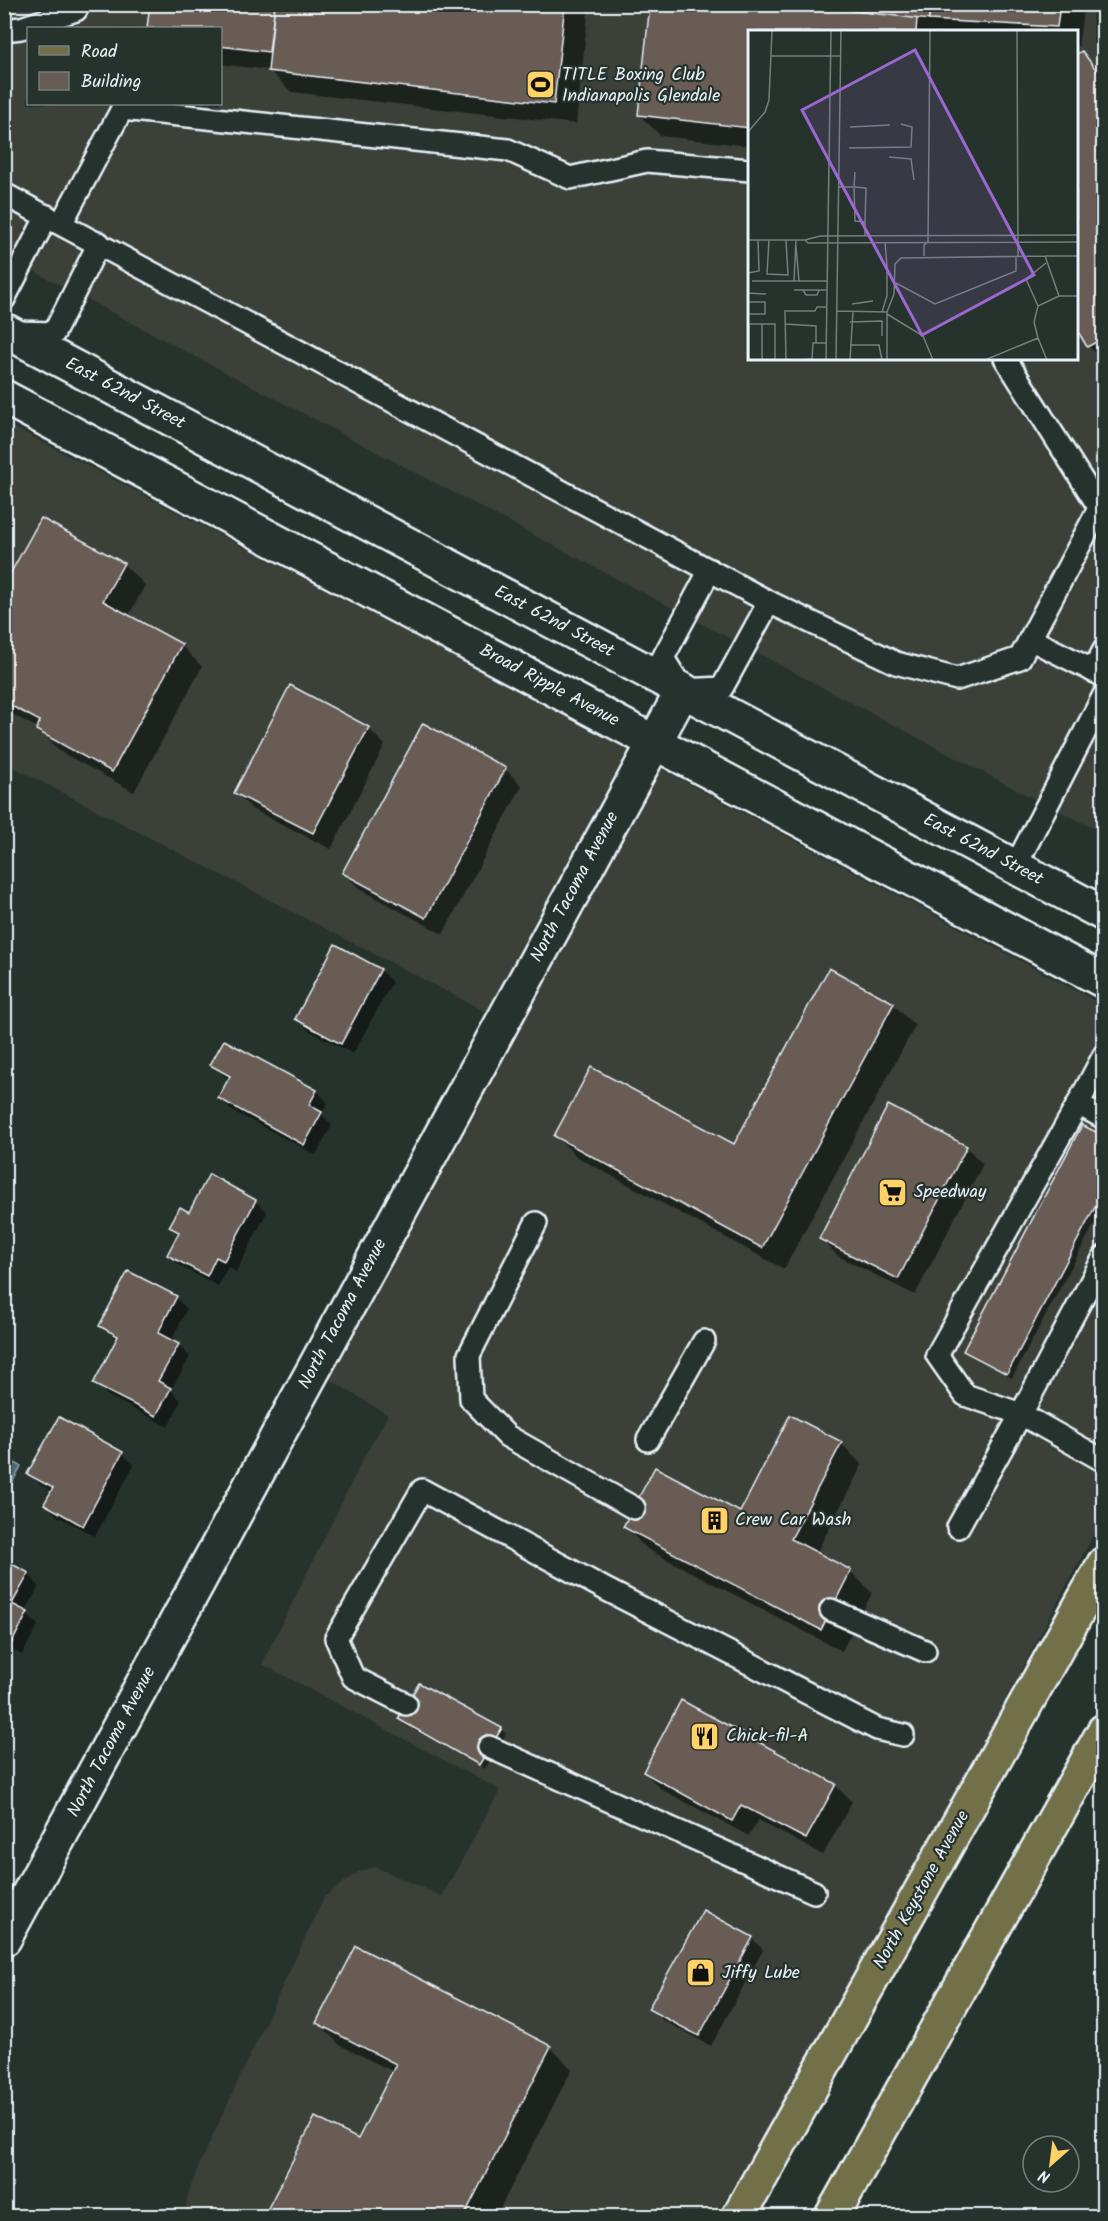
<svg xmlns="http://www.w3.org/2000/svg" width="1108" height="2221" viewBox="0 0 1108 2221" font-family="Kalam,sans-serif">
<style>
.built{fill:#3a3f39;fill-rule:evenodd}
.water{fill:#4a6670;stroke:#899ea6;stroke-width:1.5}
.shadow{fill:#0007}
.building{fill:#675b55;stroke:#e8f1f8;stroke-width:1.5}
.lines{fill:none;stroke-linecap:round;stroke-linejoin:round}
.service-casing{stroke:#e8f1f8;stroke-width:26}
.minor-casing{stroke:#e8f1f8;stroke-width:38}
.tertiary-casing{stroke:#e8f1f8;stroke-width:38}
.primary-casing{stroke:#e8f1f8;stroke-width:38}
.service{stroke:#26332d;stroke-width:21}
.minor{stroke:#26332d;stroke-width:33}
.tertiary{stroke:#26332d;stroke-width:33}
.primary{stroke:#726f4a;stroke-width:33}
.labels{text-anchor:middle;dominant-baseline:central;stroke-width:4.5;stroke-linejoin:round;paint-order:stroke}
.poi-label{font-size:18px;fill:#e8f1f8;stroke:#26332d;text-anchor:start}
.street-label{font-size:18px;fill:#e8f1f8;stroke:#26332d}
.inset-road{fill:none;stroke:#747f7e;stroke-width:1.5}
.view{fill:#9c67d0;fill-opacity:0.15;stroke:#9c67d0;stroke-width:3}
.inset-edge{fill:none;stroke:#e8f1f8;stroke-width:3}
</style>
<rect width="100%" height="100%" fill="#26332d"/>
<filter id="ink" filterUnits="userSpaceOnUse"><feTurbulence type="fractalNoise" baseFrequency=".0167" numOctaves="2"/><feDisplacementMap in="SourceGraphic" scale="12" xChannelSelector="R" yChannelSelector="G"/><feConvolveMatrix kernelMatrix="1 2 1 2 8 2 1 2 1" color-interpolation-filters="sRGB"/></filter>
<g filter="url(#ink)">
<g class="built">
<path d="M4,5H1103V833L1013,788L5,256ZM28,28H220V104H28ZM750,32H1076V358H750Z"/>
<path d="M4,422L633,750L488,1013L5,763Z"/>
<path d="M660,768L1103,1005V1517L908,1883L716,2216H187L185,2210L189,2191L199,2165L324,1897L358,1872L375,1867L442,1896L500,1790L262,1664L364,1457L388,1415L329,1379L649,781Z"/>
</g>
<path class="water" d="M4,1458L21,1466L8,1491L5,1489Z"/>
<g class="shadow">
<path d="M151,4H589L576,124L291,92L269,70L220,64V28H149Z"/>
<path d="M652,4H1084L1078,47H1076V32H750V146L661,136L639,115Z"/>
<path d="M1082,53L1104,74V361L1088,346L1076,325Z"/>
<path d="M123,564L145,585L128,617L181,645L202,667L134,792L59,751L38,728L4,710V588Z"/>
<path d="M368,728L385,745L331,849L252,809L235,792Z"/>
<path d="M505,769L522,786L443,934L361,890L344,873Z"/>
<path d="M336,946L381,971L392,982L353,1054L308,1030L297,1018Z"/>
<path d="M829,970L893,1004L915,1026L784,1269L577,1157L556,1136L735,1146Z"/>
<path d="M225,1042L317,1091L328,1103L321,1114L332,1125L316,1155L231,1110L220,1098L229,1080L212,1065Z"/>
<path d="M1104,1138V1206L1012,1378L970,1356L965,1351Z"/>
<path d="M966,1147L983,1164L915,1295L838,1256L821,1239Z"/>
<path d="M255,1201L267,1212L236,1272L228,1267L218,1286L180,1266L169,1255L179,1235L171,1227L190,1214Z"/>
<path d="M176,1298L187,1309L171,1341L179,1345L190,1357L171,1390L181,1401L168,1427L107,1395L95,1383L118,1340L101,1326Z"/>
<path d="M60,1419L122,1453L134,1465L95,1536L57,1516L46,1504L52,1491L41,1485L29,1474Z"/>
<path d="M841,1443L862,1465L816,1554L850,1571L872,1593L842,1651L647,1549L625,1527L741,1514Z"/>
<path d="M4,1562L28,1574L39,1586L25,1613L38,1625L22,1655L4,1645Z"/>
<path d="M400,1719L501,1729L506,1734L485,1769L405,1725Z"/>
<path d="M644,1772L835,1785L852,1802L823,1855L758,1820L749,1836L661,1789Z"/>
<path d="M752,1938L763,1950L711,2046L662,2020L650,2008Z"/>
<path d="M318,2023L550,2047L572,2069L496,2216H266L358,2141L394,2072L340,2045Z"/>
</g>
<g class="building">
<path d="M150,4H275L269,52L220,46V28H147Z"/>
<path d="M275,4H565L554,104L268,71Z"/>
<path d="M650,4H798L917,18L916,32H750V128L638,115Z"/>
<path d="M798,4H930L929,20Z"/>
<path d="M930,4H1060L1057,27L929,20Z"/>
<path d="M1082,51L1104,80V338L1087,347L1076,328V54Z"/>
<path d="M41,518L124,563L103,601L182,644L112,772L36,730L40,721L4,702V585Z"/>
<path d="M290,685L369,727L313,833L234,793Z"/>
<path d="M423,723L506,768L426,918L342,873Z"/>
<path d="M335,944L381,969L341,1044L295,1019Z"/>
<path d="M829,968L894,1003L762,1248L554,1136L591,1067L734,1144Z"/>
<path d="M224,1040L317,1090L309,1105L322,1112L304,1145L218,1098L230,1076L210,1065Z"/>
<path d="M888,1105L967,1146L898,1279L819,1239Z"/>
<path d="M1082,1125L1104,1136V1190L1007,1374L963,1351Z"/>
<path d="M209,1174L256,1200L224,1261L216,1257L207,1276L167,1255L179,1232L169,1227L180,1207L189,1212Z"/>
<path d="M128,1271L177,1296L158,1333L179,1344L158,1381L171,1388L156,1416L93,1384L118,1336L99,1326Z"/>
<path d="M790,1415L842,1442L791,1539L851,1570L821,1630L623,1527L655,1467L740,1512Z"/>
<path d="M59,1417L123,1452L83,1526L44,1504L53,1488L27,1474Z"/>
<path d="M4,1560L29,1573L12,1604L28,1612L11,1644L4,1641Z"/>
<path d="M419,1683L502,1728L479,1765L398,1719Z"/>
<path d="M681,1700L836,1784L806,1839L741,1805L732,1821L643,1772Z"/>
<path d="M703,1910L753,1937L699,2036L648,2009Z"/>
<path d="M356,1946L551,2046L464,2216H264L315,2117L358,2139L396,2064L316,2023Z"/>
</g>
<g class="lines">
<defs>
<g id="service">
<path d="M4,30L21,28L76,10L79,4"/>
<path d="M4,194L769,602L896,663L957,679L1020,658L1104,499"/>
<path d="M61,224L122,109L508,150L570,178L647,161L750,170"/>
<path d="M4,299L47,216"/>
<path d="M15,332L54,333L99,243"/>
<path d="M1005,358L1099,507"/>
<path d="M710,570L663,658L683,690L722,688L769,602"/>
<path d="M1030,639L1104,676"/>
<path d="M1093,671L1104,650"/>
<path d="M1015,867L1104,695"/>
<path d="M1104,1055L1078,1104L1104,1118"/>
<path d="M536,1223L469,1355L471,1399L507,1436L634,1508"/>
<path d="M1104,1257L1021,1414L1104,1461"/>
<path d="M648,1440L704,1341"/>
<path d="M958,1527L1021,1414L965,1395L937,1355L1078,1104"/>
<path d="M831,1610L925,1651"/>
<path d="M406,1704L353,1677L336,1638L422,1490L607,1590L877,1729L903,1735"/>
<path d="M489,1747L814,1892"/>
</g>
<path id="minor" d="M4,1939L683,690"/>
<g id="tertiary">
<path d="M4,330L1104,914"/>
<path d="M4,397L1104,981"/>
</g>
<g id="primary">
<path d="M739,2216L1104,1564"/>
<path d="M832,2216L1104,1731"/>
</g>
</defs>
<use href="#service" class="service-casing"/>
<use href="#minor" class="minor-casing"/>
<use href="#tertiary" class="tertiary-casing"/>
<use href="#primary" class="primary-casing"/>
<use href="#service" class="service"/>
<use href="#minor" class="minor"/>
<use href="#tertiary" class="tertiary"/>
<use href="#primary" class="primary"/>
</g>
</g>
<defs>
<symbol id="stadium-square" viewBox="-11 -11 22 22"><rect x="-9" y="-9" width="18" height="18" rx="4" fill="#ffd166" stroke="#26332d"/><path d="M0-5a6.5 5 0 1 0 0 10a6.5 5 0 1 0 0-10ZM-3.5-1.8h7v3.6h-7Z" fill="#111"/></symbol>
<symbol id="supermarket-square" viewBox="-11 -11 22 22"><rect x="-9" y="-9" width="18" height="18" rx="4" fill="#ffd166" stroke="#26332d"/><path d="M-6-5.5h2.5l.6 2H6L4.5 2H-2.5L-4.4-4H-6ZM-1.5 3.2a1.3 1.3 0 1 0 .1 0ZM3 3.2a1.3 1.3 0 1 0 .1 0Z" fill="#111"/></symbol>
<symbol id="building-square" viewBox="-11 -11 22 22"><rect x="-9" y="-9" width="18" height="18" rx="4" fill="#ffd166" stroke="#26332d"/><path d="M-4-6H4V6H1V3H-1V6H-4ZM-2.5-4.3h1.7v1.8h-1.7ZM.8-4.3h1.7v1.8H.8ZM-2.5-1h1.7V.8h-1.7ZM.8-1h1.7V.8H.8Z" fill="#111"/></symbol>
<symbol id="restaurant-square" viewBox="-11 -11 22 22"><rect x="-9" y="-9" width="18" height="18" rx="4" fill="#ffd166" stroke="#26332d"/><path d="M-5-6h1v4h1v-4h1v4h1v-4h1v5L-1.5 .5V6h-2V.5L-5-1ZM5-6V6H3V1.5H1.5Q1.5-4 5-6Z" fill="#111"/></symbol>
<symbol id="shop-square" viewBox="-11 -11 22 22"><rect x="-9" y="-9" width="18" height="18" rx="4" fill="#ffd166" stroke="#26332d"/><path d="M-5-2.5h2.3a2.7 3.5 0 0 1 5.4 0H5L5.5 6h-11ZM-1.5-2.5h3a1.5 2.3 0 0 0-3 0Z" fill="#111"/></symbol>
</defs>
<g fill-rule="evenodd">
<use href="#stadium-square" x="524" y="68" width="33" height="33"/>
<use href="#supermarket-square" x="876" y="1176" width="33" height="33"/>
<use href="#building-square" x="698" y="1504" width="33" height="33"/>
<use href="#restaurant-square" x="688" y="1720" width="33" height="33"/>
<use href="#shop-square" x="684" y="1956" width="33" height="33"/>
</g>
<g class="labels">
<g class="poi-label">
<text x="562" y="75">TITLE Boxing Club<tspan x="562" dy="21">Indianapolis Glendale</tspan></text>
<text x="914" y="1192">Speedway</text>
<text x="735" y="1520">Crew Car Wash</text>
<text x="726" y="1736">Chick-fil-A</text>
<text x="722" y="1973">Jiffy Lube</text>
</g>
<g class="street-label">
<text transform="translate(125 394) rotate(28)">East 62nd Street</text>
<text transform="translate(554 622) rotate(28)">East 62nd Street</text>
<text transform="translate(549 686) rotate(28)">Broad Ripple Avenue</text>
<text transform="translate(983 850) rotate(28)">East 62nd Street</text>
<text transform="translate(575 887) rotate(-62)">North Tacoma Avenue</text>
<text transform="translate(343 1314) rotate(-62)">North Tacoma Avenue</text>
<text transform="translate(112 1742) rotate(-62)">North Tacoma Avenue</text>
<text transform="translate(922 1890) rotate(-61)">North Keystone Avenue</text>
</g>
</g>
<g transform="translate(748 30)">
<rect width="330" height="330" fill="#26332d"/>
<path class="inset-road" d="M269,0L270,226M23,26H92M102,97L142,95M0,102L17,82L21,70L24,0M101,118L163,117L164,97L153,94M141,127L163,129L166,150M107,142L106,157L118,158L117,192M90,157H106L107,191L117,192V205M0,210H57L60,213L330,212M21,210L19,244L40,245L38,210M57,210L72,206L330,205M137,212L139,236M48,216L51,251M176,226V215L180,212L182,0M297,226H330M0,243L11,241L10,210M4,251H79M46,251L48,210M148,253L187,274L268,241V226M46,260H79M55,260L58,265H69L71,260M0,263L18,264M0,272H17V284H0M104,274L125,271M290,276L278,249L298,233M88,281L139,282M134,282L139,266V236M139,284L175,306L185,330M102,292L134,291V306M0,294H27V330M37,294L68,296V313M290,308L286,292L290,276L311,266M102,315H131L134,330M1,330V294M14,330V294M38,330L37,281H67L69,277H78M53,330L64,329L65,313H78M78,330L83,0M88,330L93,0M102,330L105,281M139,330V282L146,264L147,234L153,228L297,226L311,266H330M237,330L290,308L299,330"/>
<path class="view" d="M167,20L286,245L174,305L54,80Z"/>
<rect width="330" height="330" class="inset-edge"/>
</g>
<rect width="1108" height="2221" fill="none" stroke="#26332d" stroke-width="24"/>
<rect x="12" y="12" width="1084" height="2197" fill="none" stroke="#e8f1f8" stroke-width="2" filter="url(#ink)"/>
<rect x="27" y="27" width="195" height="78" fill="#26332d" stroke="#747f7e" stroke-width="1.5"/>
<rect x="39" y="46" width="30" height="9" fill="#726f4a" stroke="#747f7e" stroke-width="1.5"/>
<text x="81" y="57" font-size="18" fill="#e8f1f8">Road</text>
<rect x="39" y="72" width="30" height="18" fill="#675b55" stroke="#747f7e" stroke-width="1.5"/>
<text x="81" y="87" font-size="18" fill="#e8f1f8">Building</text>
<g transform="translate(1051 2164) rotate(208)"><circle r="28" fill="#26332d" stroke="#747f7e" stroke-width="1.5"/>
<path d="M0-4.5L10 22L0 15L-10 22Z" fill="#ffd166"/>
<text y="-9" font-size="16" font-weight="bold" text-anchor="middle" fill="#e8f1f8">N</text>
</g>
</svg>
